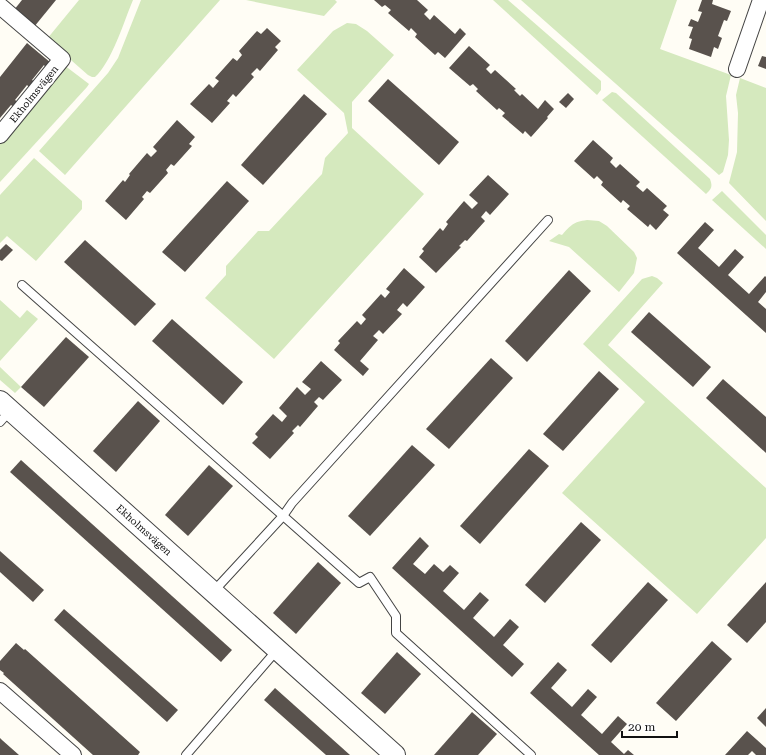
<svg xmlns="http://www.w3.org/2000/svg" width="766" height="755" viewBox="0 0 766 755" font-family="'Roboto Serif',serif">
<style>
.green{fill:#d5e9be}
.building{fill:#59524d}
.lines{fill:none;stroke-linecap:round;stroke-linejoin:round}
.service-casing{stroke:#444;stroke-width:10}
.minor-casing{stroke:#444;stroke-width:18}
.tertiary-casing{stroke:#444;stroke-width:22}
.service{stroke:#fff;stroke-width:8}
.minor{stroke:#fff;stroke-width:16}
.tertiary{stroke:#fff;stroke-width:20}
.labels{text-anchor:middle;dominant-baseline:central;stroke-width:4;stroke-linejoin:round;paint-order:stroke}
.street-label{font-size:10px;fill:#111;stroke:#fff}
</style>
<rect width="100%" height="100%" fill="#fffdf5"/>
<g class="green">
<path d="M79,0H133C124,21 112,62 95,77H92L88,75L47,39Z"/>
<path d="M141,0H220L65,175L39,151L108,73L118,58Z"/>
<path d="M246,0H335L337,2L324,16Z"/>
<path d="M493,0H508L601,81V90L597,95Z"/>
<path d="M521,0H677L660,49L731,75L726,96L729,140L728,155L723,172L719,175Z"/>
<path d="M347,23L356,24L367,31L394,55L352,102V128L424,194L274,359L205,298L226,275V266L258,231H269L322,174L325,158L348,133L344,113L297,70L333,31Z"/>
<path d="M64,65L89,84L87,87L0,182V142Z"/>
<path d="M740,78L766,88V221L729,183L737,152L738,113L736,95Z"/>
<path d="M612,92L616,93L710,179C713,187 711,189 706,194L602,100Z"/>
<path d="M34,158L82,201V209L36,261L7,236L0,243V195Z"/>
<path d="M722,191L766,235V249L712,200Z"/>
<path d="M587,220L599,221L607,226L634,252L637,258L634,273L619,292L569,247L549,241L559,234L562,235C571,225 573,222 587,220Z"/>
<path d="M652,276L657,278L663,283L608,345L766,488V538L697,614L562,493L645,402L583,344L642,279Z"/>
<path d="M0,300L20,318L27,310L38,319L0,361Z"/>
<path d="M0,367L21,387L15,393L0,380Z"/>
</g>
<g class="building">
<path d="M22,0H56L34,27L14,10Z"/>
<path d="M374,0H417L428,10L424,14L430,20L434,15L455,34L460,28L466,34L445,58L438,52L435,55L415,37L417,34L411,28L409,31L388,13L391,10L385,5L382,7Z"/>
<path d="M702,0H713L712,4L731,11L727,21L724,20L718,36L722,38L718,49L714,47L711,57L689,49L692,39L689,38L693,27L688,26L691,19L698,22L702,12L698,11Z"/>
<path d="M267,28L281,41L275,47L278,50L260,71L257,68L251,74L254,77L236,97L233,94L227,101L230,103L212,123L190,104L209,84L213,88L219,81L215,78L233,58L237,61L242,55L239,51L257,31L261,34Z"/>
<path d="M27,43L51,63L46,68L44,65L32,80L35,82L30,88L27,85L15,100L18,102L14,107L11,105L0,118V77Z"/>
<path d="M469,46L490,65L486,69L491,74L495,70L516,89L514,90L520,96L522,94L538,109L545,100L554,109L547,117L548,118L531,137L525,131L523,134L502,116L505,113L499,108L497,110L476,91L478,89L473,84L470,86L449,68Z"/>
<path d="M762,56L766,57V69L758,66Z"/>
<path d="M388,79L459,142L439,165L368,101Z"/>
<path d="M568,93L574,99L566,108L559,102Z"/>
<path d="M304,94L327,114L263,185L241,165Z"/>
<path d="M177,120L195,137L189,144L192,146L174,166L171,164L166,170L168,173L150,193L147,191L142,197L144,199L126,220L105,201L123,180L125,182L130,175L129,174L147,153L151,157L157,151L153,147Z"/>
<path d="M593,140L613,158L610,162L616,168L620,164L640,182L636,186L643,192L647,188L667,206L663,210L669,215L656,230L650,224L648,227L627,209L630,206L623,200L621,203L601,185L603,182L597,176L594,179L574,161Z"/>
<path d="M488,175L509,194L490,215L486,211L481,217L485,221L467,241L465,240L459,246L461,247L436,273L419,257L424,251L422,249L440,228L443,231L448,224L446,222L464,201L472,209L478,203L469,195Z"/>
<path d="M227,181L249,201L185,272L162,252Z"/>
<path d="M705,222L714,230L698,248L719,267L735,249L744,257L728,275L749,294L765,276L766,277V292L758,302L766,309V333L677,253Z"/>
<path d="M85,240L156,304L135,326L64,262Z"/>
<path d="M6,244L13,250L2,261L0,260V250Z"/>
<path d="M404,268L425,287L407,307L403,303L397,310L402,314L383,334L379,330L373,336L378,340L360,361L369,369L363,376L334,350L340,343L338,341L357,321L361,325L366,319L362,315L381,294L385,298L390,292L386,289Z"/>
<path d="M569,270L591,291L527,362L505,341Z"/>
<path d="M649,312L711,367L693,387L631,332Z"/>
<path d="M172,319L243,382L223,405L152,341Z"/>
<path d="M66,337L89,357L44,407L21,387Z"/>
<path d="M491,358L513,378L449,449L426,429Z"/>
<path d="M321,361L342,380L323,400L319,397L314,402L318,406L300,427L298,425L292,431L294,433L270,459L252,443L258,437L255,434L273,414L282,422L287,416L279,408L297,387L305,395L311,389L302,382Z"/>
<path d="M599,371L619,389L563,451L543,434Z"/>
<path d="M723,379L766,417V453L706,398Z"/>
<path d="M138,401L160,421L116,472L93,451Z"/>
<path d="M412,445L435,465L370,536L348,516Z"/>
<path d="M529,449L549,466L480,544L460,526Z"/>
<path d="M21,460L232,650L221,662L10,472Z"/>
<path d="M209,465L233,486L188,536L165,515Z"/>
<path d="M581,522L601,540L545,603L525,585Z"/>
<path d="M420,537L429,546L413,564L425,574L434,564L443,572L450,565L459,573L443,591L464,610L480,592L489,600L473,618L494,637L510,619L519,627L503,645L524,664L512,677L392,568Z"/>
<path d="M0,551L44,590L33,602L0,572Z"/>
<path d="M318,562L341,583L296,634L273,613Z"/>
<path d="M648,582L668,600L611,663L591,645Z"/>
<path d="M766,582V622L747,643L727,625Z"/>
<path d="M64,609L178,710L167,722L54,620Z"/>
<path d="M712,641L732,659L676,721L656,703Z"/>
<path d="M16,643L24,650L25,649L140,752L138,755H93L3,674L4,673L0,670V661Z"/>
<path d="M397,652L421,674L385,714L361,693Z"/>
<path d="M558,662L567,670L551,688L572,707L588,689L597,697L581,715L602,734L618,716L627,724L611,742L624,754L628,750L634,755H599L530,693Z"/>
<path d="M275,688L350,755H326L264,700Z"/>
<path d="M766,708V727L757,718Z"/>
<path d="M472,712L497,734L478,755H434Z"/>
<path d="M747,731L766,748V755H756L752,751L748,755H725Z"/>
<path d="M0,738L2,740L19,755H0Z"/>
</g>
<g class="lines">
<defs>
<g id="service">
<path d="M22,285L359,583L370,577L396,616V633L531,755"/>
<path d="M0,422L10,411"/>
<path d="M213,592L283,516L292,503L548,220"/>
<path d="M186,755L277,650"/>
</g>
<g id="minor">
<path d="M0,6L62,59L0,135"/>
<path d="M737,69L761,0"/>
<path d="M0,691L73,755"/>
</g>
<path id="tertiary" d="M0,401L395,755"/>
</defs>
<use href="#service" class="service-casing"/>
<use href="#minor" class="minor-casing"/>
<use href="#tertiary" class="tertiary-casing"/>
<use href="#service" class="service"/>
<use href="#minor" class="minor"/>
<use href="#tertiary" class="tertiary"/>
</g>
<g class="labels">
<g class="street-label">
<text transform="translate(34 94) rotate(-51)">Ekholmsvägen</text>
<text transform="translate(144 530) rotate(42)">Ekholmsvägen</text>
</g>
</g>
<path d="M622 731v6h55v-6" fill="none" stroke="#111111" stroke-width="2"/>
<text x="628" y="731" font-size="12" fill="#111111" stroke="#ffffff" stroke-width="3" paint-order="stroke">20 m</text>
</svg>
